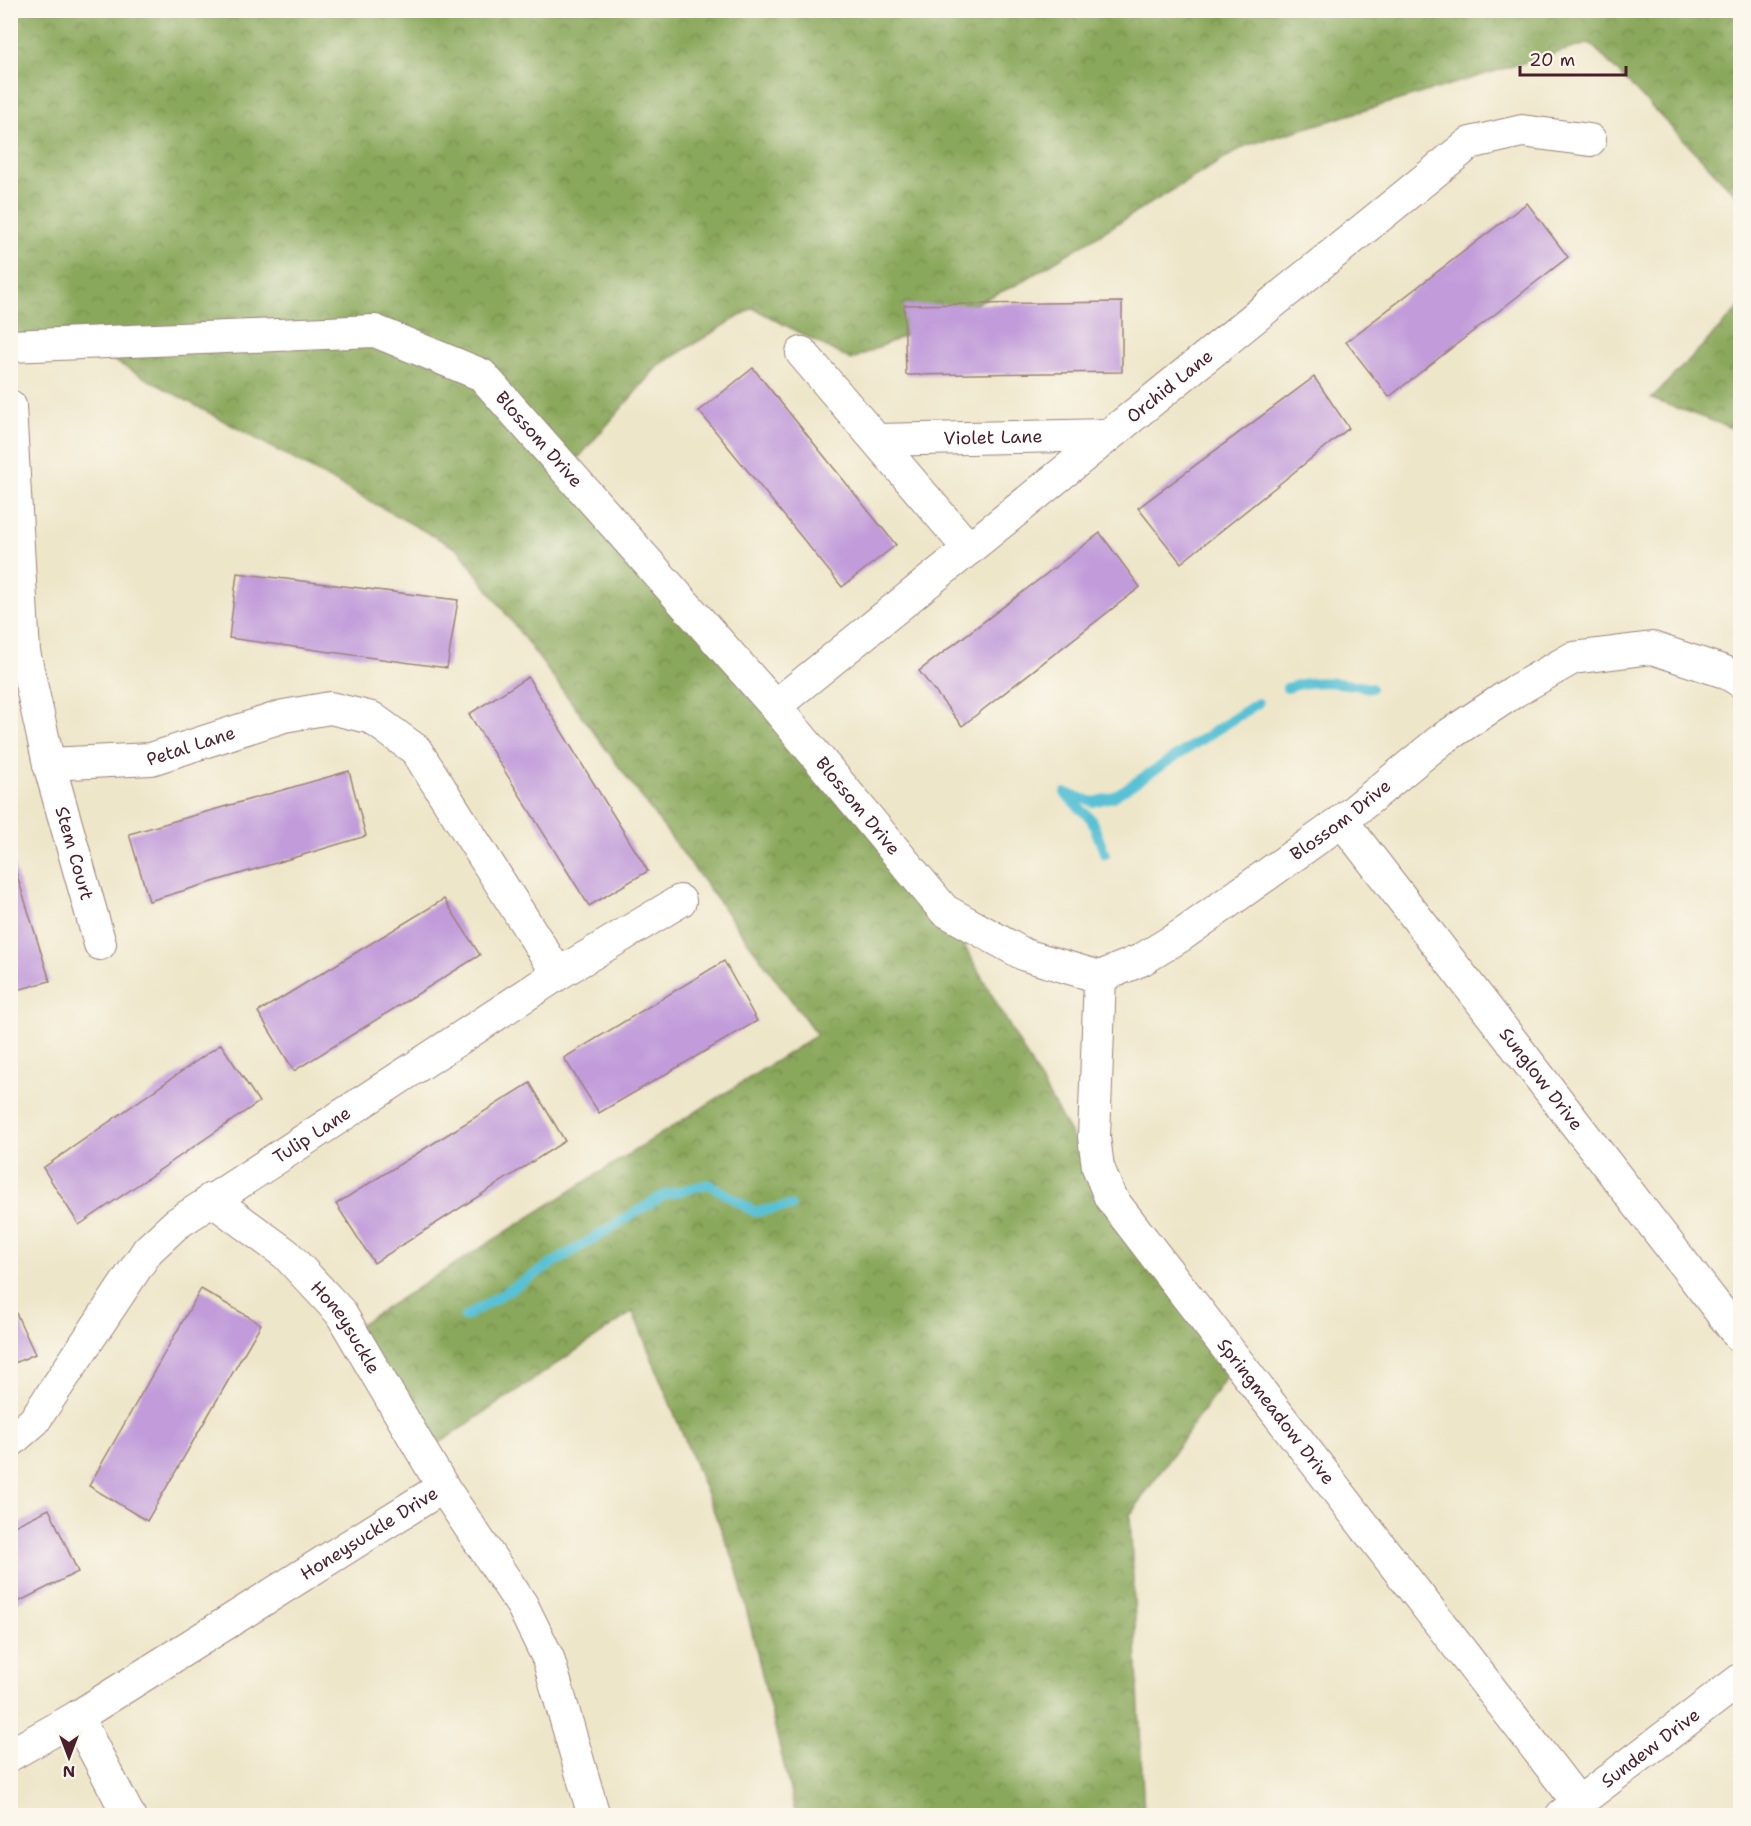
<svg xmlns="http://www.w3.org/2000/svg" width="1751" height="1826" viewBox="0 0 1751 1826" font-family="'Shantell Sans',sans-serif">
<style>
.forest{fill:url(#forest-crowns);stroke:#6a6443;stroke-width:1.5}
.lines{fill:none;stroke-linecap:round;stroke-linejoin:round}
.stream{stroke:#59c1d5;stroke-width:10}
.building{fill:#c19bda}
.street-casing{stroke:#9c827a;stroke-width:34}
.street{stroke:#fff;stroke-width:32}
.labels{text-anchor:middle;dominant-baseline:central;stroke-width:4.5;stroke-linejoin:round;paint-order:stroke}
.street-label{font-size:18px;fill:#4a1f2b;stroke:#fbf7ec}
</style>
<defs>
<pattern id="forest-crowns" width="20" height="18" patternUnits="userSpaceOnUse" patternTransform="scale(1.5)"><rect width="20" height="18" fill="#8aa85b"/><path d="M2 6a3 3 0 1 1 6 0M12 15a3 3 0 1 1 6 0" fill="none" stroke="#73884b"/></pattern>
</defs>
<rect width="100%" height="100%" fill="#fbf7ec"/>
<filter id="ink" filterUnits="userSpaceOnUse"><feTurbulence type="fractalNoise" baseFrequency=".0167" numOctaves="2"/><feDisplacementMap in="SourceGraphic" scale="12" xChannelSelector="R" yChannelSelector="G"/><feConvolveMatrix kernelMatrix="1 2 1 2 8 2 1 2 1" color-interpolation-filters="sRGB"/></filter>
<filter id="wash" filterUnits="userSpaceOnUse"><feTurbulence type="fractalNoise" baseFrequency=".008" numOctaves="4" result="noise"/><feDisplacementMap in="SourceGraphic" scale="24" xChannelSelector="R" yChannelSelector="G"/><feGaussianBlur stdDeviation="1.35" result="paint"/><feColorMatrix in="noise" values="0 0 0 0 0 0 0 0 0 0 0 0 0 0 0 0 0 1.4 0 .05"/><feComposite in="paint" operator="in"/></filter>
<g filter="url(#wash)">
<rect width="100%" height="100%" fill="#eee6c9"/>
<g class="forest">
<path d="M10,11H1740V199L1590,43L1245,146L1018,284L851,360L753,308L659,365L566,472L944,910L1092,1172L1227,1376L1130,1515L1144,1815H796L736,1566L633,1312L426,1452L351,1330L817,1035L459,550L67,335H11Z"/>
<path d="M1740,307V431L1651,399Z"/>
</g>
<g class="lines">
<g class="stream">
<path d="M1287,688C1314,678 1343,683 1371,688"/>
<path d="M1065,793L1093,802L1113,797L1258,703"/>
<path d="M1067,796L1091,819L1105,854"/>
<path d="M465,1317L664,1195L709,1184L755,1212L791,1206"/>
</g>
</g>
<g id="blocks">
<g class="building">
<path d="M1527,203L1568,257L1389,397L1346,342Z"/>
<path d="M1122,302V372L906,375L904,305Z"/>
<path d="M753,368L896,545L842,587L699,411Z"/>
<path d="M1314,377L1349,428L1181,563L1138,508Z"/>
<path d="M1100,533L1140,587L962,726L919,671Z"/>
<path d="M237,573L458,600L447,668L229,638Z"/>
<path d="M528,677L648,871L589,906L469,714Z"/>
<path d="M349,771L366,836L149,901L129,834Z"/>
<path d="M10,853L50,981L10,992Z"/>
<path d="M444,899L480,955L294,1071L258,1012Z"/>
<path d="M724,961L757,1021L599,1113L564,1058Z"/>
<path d="M221,1044L259,1102L79,1225L43,1168Z"/>
<path d="M530,1083L565,1141L374,1263L336,1204Z"/>
<path d="M201,1289L261,1324L147,1521L89,1486Z"/>
<path d="M10,1300L35,1354L10,1365Z"/>
<path d="M49,1509L78,1572L10,1606V1528Z"/>
</g>
</g>
</g>
<g filter="url(#ink)">
<use href="#blocks" fill-opacity="0" stroke="#9c827a" stroke-width="1.5"/>
<g class="lines">
<defs>
<g id="street">
<path id="s1" d="M10,346L375,331L482,375L775,706L944,910L1025,955L1100,977L1141,960L1182,935L1342,821L1441,740L1515,691L1573,658L1652,648L1725,672L1740,681"/>
<path d="M802,353L969,549"/>
<path id="s2" d="M10,406L24,652L49,764L100,944"/>
<path id="s3" d="M877,440L1108,435"/>
<path id="s4" d="M775,706L1470,143L1522,131L1590,140"/>
<path id="s5" d="M49,764L151,759L284,716L330,708L372,718L416,750L558,974"/>
<path id="s6" d="M1342,821L1740,1337"/>
<path id="s7" d="M1100,977L1094,1137L1098,1167L1110,1197L1578,1802"/>
<path id="s8" d="M211,1199L286,1254L340,1312L443,1487L522,1605L548,1658L594,1816"/>
<path id="s9" d="M10,1442L34,1421L148,1250L176,1224L558,974L680,901"/>
<path d="M77,1717L129,1816"/>
<path id="s10" d="M10,1755L77,1717L443,1487"/>
<path id="s11" d="M1562,1815L1740,1680"/>
</g>
</defs>
<use href="#street" class="street-casing"/>
<use href="#street" class="street"/>
</g>
</g>
<g class="labels">
<g class="street-label">
<text stroke="none"><textPath href="#s4" startOffset="508">Orchid Lane</textPath></text>
<text stroke="none"><textPath href="#s3" startOffset="116">Violet Lane</textPath></text>
<text stroke="none"><textPath href="#s1" startOffset="567">Blossom Drive</textPath></text>
<text stroke="none"><textPath href="#s5" startOffset="144">Petal Lane</textPath></text>
<text stroke="none"><textPath href="#s1" startOffset="1053">Blossom Drive</textPath></text>
<text stroke="none"><textPath href="#s1" startOffset="1647">Blossom Drive</textPath></text>
<text stroke="none"><textPath href="#s2" startOffset="454">Stem Court</textPath></text>
<text stroke="none"><textPath href="#s6" startOffset="326">Sunglow Drive</textPath></text>
<text stroke="none"><textPath href="#s9" startOffset="438">Tulip Lane</textPath></text>
<text stroke="none"><textPath href="#s8" startOffset="188">Honeysuckle</textPath></text>
<text stroke="none"><textPath href="#s7" startOffset="494">Springmeadow Drive</textPath></text>
<text stroke="none"><textPath href="#s10" startOffset="422">Honeysuckle Drive</textPath></text>
<text stroke="none"><textPath href="#s11" startOffset="111">Sundew Drive</textPath></text>
</g>
</g>
<rect width="1751" height="1826" fill="none" stroke="#fbf7ec" stroke-width="36"/>
<g transform="translate(69 1757) rotate(180)" stroke="#fbf7ec" stroke-width="4.5" paint-order="stroke">
<path d="M0-4.5L10 22L0 15L-10 22Z" fill="#4a1f2b"/>
<text y="-9" font-size="16" font-weight="bold" text-anchor="middle" fill="#4a1f2b">N</text>
</g>
<path d="M1520 66v9h106v-9" fill="none" stroke="#4a1f2b" stroke-width="3"/>
<text x="1529" y="66" font-size="18" fill="#4a1f2b" stroke="#fbf7ec" stroke-width="4.5" paint-order="stroke">20 m</text>
</svg>
